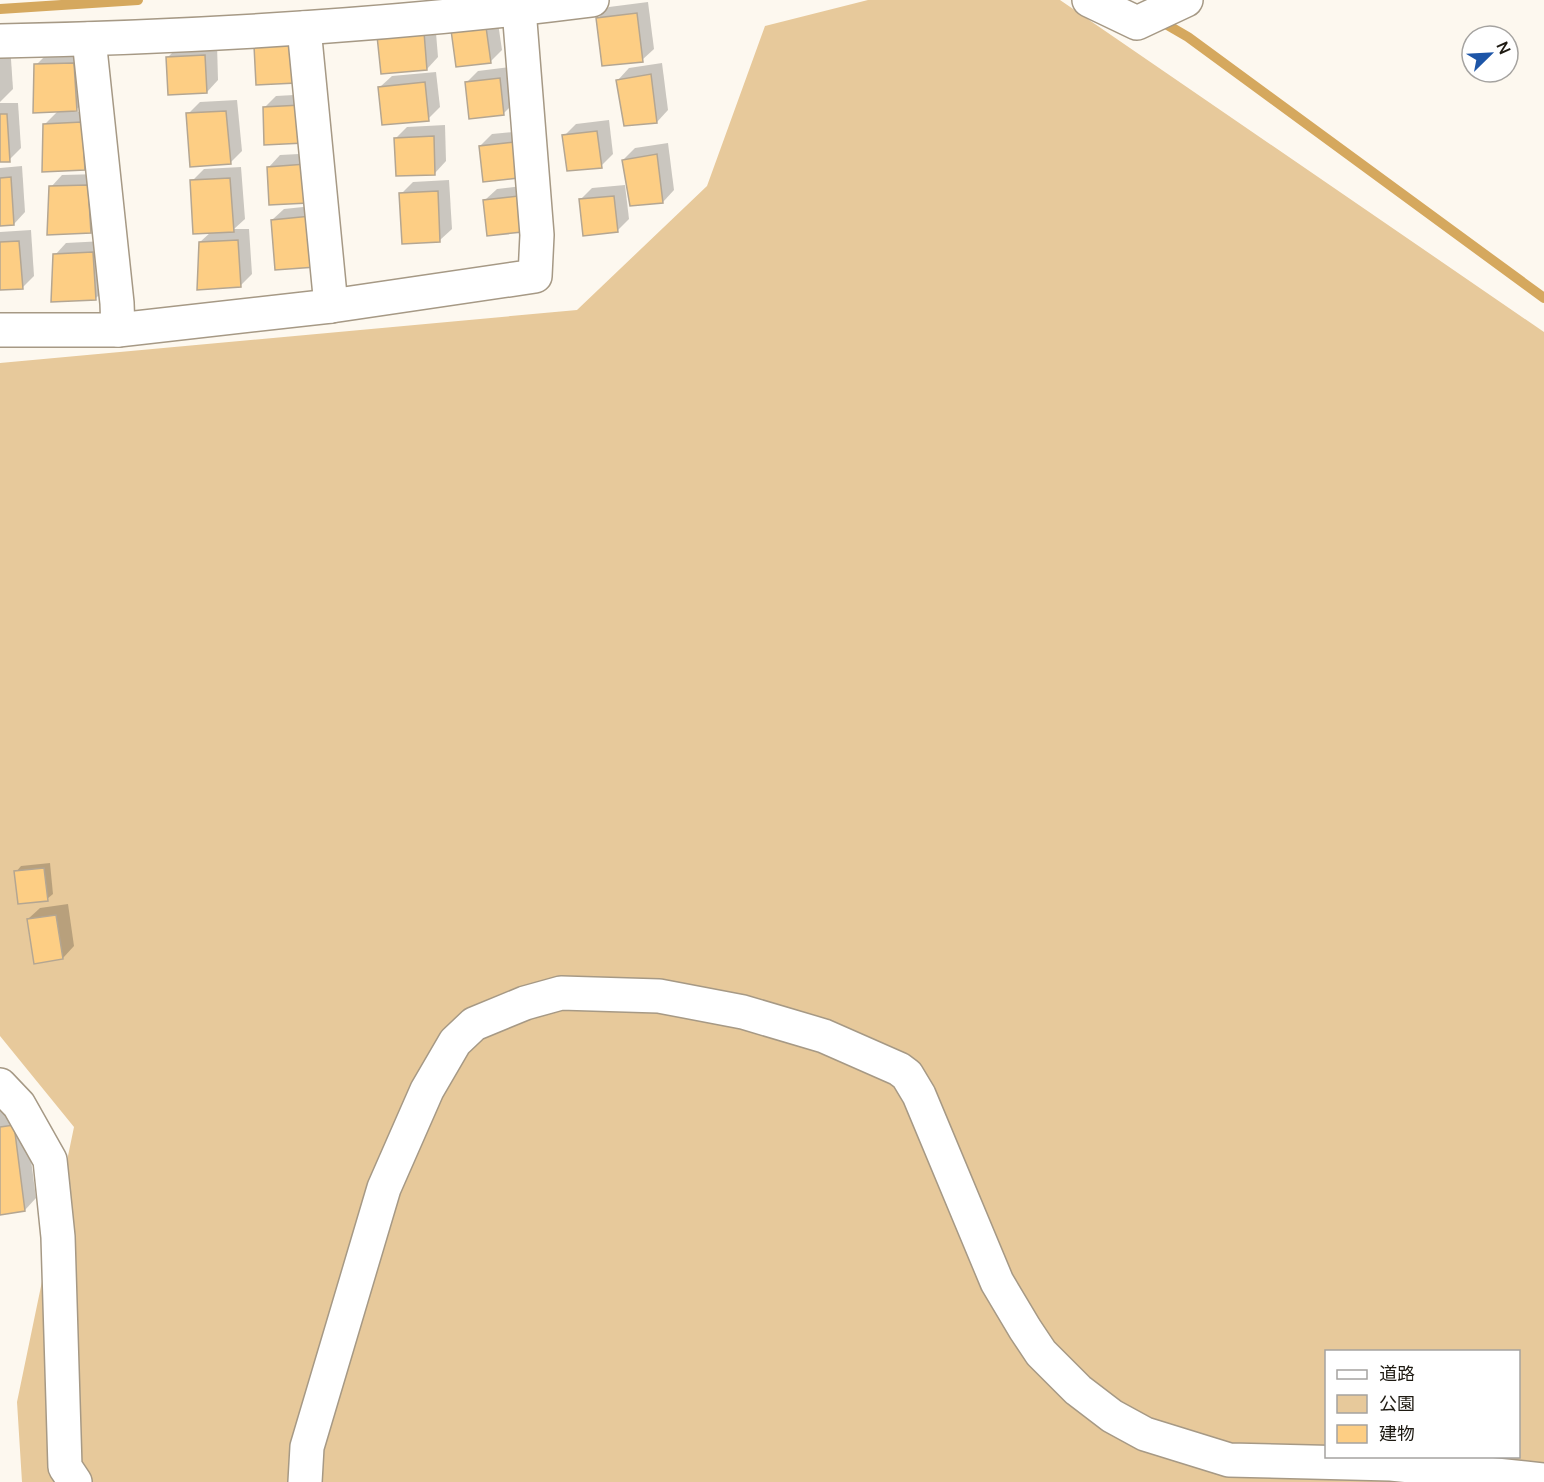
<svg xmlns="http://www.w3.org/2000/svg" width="1544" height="1482" viewBox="0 0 1544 1482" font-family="Manrope,'Noto Sans JP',sans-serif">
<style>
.green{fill:#e7c99b;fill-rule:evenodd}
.shadow{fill:#0003}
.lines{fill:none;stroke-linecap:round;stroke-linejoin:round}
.stream{stroke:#d5a85e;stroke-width:10}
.building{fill:#fdce84;stroke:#b4a692;stroke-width:1.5}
.minor-casing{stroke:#a69985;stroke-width:36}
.minor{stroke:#fff;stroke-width:33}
</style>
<rect width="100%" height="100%" fill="#fdf8ef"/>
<path class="green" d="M868,0H1060L1544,332V1482H22L17,1402L74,1127L0,1036V363L577,310L707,186L765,26ZM1326,1352H1518V1456H1326Z"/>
<g class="shadow">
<path d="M648,2L654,49L642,60L597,19L609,7Z"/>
<path d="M497,16L502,50L490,62L453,31Z"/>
<path d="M435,21L438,57L427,69L382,73Z"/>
<path d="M0,44H10L13,89L0,102Z"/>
<path d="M217,44L218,80L207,92L168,57L179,46Z"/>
<path d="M85,52L88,97L74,112L94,111L97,157L85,168L45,124L59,110L36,65L48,53Z"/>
<path d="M662,63L668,110L657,122L618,80L629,68Z"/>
<path d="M511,67L515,102L503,114L466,83L478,71Z"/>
<path d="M436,72L440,107L428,119L380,87L392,76Z"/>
<path d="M312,94L303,142L264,108L276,96Z"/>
<path d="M237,100L242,151L230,163L188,114L200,102Z"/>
<path d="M0,103H18L21,148L9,160H0Z"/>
<path d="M609,120L613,154L601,166L564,136L576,124Z"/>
<path d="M445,125L446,161L435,173L396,138L407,127Z"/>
<path d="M525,131L517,177L480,146L492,134Z"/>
<path d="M668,143L674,190L663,202L623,160L635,148Z"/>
<path d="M318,153L308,201L269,167L280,155Z"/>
<path d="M22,166L25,212L14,224H0V168Z"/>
<path d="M241,167L245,219L234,229H249L252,274L240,286L200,242L211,232L192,181L204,169Z"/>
<path d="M100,174L103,219L91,231L51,187L62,175Z"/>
<path d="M449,180L452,229L440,240L401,194L413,182Z"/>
<path d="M530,185L533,219L485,200L497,189Z"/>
<path d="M625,185L629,219L617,231L580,200L592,188Z"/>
<path d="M322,205L315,265L272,220L284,209Z"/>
<path d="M31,230L34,276L22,288L0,289V232Z"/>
<path d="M104,241L107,287L95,299L55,255L66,243Z"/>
<path d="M50,863L53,894L47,899L16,872L21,866Z"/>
<path d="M68,904L74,946L63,958L28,919L40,908Z"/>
<path d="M0,1102L25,1114L36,1198L25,1210L0,1213Z"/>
</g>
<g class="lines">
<g class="stream">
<path d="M0,9L138,0"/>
<path d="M1157,19L1188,37L1544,298"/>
</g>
</g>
<g class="building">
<path d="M637,13L643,62L602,66L596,18Z"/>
<path d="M486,27L491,63L456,67L451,30Z"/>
<path d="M424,32L427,70L381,74L377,36Z"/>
<path d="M293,44L296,83L256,85L254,46Z"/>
<path d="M205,55L207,93L168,95L166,57Z"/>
<path d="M74,63L77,111L33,113L34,64Z"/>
<path d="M651,74L657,123L624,126L616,80Z"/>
<path d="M500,78L504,115L469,119L465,82Z"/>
<path d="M425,82L429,121L382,125L378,87Z"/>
<path d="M301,105L304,143L264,145L263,107Z"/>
<path d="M226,111L231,164L190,167L186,113Z"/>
<path d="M0,114H7L10,162H0Z"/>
<path d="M82,122L85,170L42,172L43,124Z"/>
<path d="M597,131L602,168L567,171L562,135Z"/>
<path d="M434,136L435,175L396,176L394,138Z"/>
<path d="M514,142L518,178L483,182L479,146Z"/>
<path d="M657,154L663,203L630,206L622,160Z"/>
<path d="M306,164L308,203L269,205L267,167Z"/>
<path d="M11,177L14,225L0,226V178Z"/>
<path d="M230,178L234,232L193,234L190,180Z"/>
<path d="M88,185L91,233L47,235L49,186Z"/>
<path d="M438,191L440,242L402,244L399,193Z"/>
<path d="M518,196L522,232L487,236L483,200Z"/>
<path d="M614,196L618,232L583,236L579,199Z"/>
<path d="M311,216L316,267L275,270L271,220Z"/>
<path d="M238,240L241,287L197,290L199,242Z"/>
<path d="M19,241L23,289L0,290V242Z"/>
<path d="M93,252L96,300L51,302L53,254Z"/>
<path d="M44,868L48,901L18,904L14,871Z"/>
<path d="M56,915L63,959L34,964L27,919Z"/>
<path d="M14,1125L25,1211L0,1215V1127Z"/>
</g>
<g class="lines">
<defs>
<g id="minor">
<path d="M1089,0L1137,23L1186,0"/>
<path d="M304,28L331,306"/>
<path d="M89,39L117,303L118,330"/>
<path d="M0,41C198,37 396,25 592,0"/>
<path d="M0,330H118L331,306L535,276L537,235L519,9"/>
<path d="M0,1085L19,1105L50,1160L58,1237L65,1467L75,1482"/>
<path d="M305,1482L307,1447L384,1188L427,1090L455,1042L474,1024L525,1003L561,993L659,996L743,1012L824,1036L899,1069L907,1075L919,1095L997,1282L1025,1329L1041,1353L1078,1390L1112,1416L1145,1434L1229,1460L1391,1464L1544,1480"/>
</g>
</defs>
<use href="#minor" class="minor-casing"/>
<use href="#minor" class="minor"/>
</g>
<rect x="1325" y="1350" width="195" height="108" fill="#ffffff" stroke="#a5a3a0" stroke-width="1.5"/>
<rect x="1337" y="1370" width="30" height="9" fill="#ffffff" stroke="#a5a3a0" stroke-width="1.5"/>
<text x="1379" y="1380" font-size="18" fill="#1e1a12">道路</text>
<rect x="1337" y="1395" width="30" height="18" fill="#e7c99b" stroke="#a5a3a0" stroke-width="1.5"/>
<text x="1379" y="1410" font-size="18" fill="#1e1a12">公園</text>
<rect x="1337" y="1425" width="30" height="18" fill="#fdce84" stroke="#a5a3a0" stroke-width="1.5"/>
<text x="1379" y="1440" font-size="18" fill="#1e1a12">建物</text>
<g transform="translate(1490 54) rotate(66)"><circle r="28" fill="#ffffff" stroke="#a5a3a0" stroke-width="1.5"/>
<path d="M0-4.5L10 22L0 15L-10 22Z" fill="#1d55a7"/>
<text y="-9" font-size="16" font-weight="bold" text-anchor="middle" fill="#1e1a12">N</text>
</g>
</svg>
